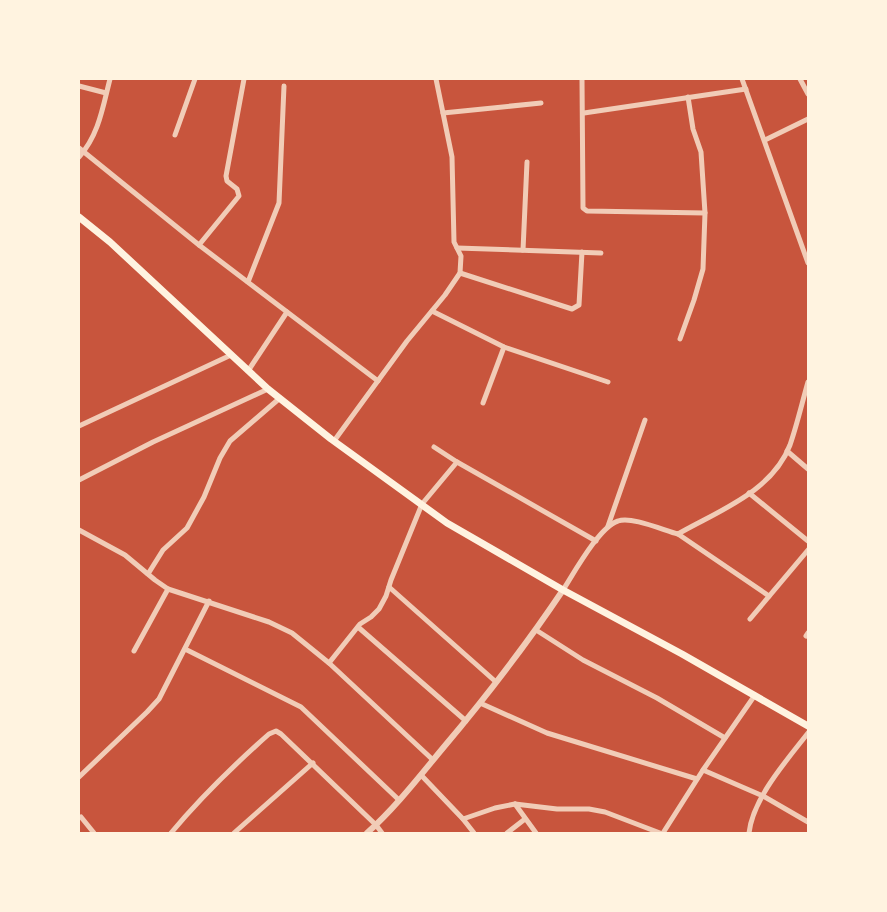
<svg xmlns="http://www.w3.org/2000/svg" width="887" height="912" viewBox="0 0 887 912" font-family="'Archivo Narrow',sans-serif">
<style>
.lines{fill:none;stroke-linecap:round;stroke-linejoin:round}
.minor{stroke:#f1ccb7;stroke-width:5}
.tertiary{stroke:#f1ccb7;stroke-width:6}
.secondary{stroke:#fff3e0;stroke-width:7}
</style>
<rect width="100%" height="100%" fill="#c8553d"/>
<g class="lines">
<g class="minor">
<path d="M582,79L583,208L587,211L705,213"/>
<path d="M742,79L808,263"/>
<path d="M800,79L808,94"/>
<path d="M79,86L106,93"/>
<path d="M443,113L541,103"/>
<path d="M584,113L746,89"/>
<path d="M175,135L195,79"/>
<path d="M765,140L808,119"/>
<path d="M79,148L199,245L378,381"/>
<path d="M79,157C99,135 103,106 110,79"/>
<path d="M199,245L239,196L237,189L227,181L226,176L244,79"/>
<path d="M457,248L601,253"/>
<path d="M523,250L527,162"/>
<path d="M460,273L572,309L579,305L582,252"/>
<path d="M248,282L279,203L284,86"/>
<path d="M432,311L504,347L608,382"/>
<path d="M680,339L694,300L703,269L705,213L701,152L693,129L688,97"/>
<path d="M248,371L287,312"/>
<path d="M483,403L504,347"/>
<path d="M79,426L231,355"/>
<path d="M334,441L407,341L445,295L460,273L461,256L454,242L452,157L436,79"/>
<path d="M434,447L457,462L596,541"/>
<path d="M787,451L808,469"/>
<path d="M79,480L153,442L268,389"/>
<path d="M749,493L808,541"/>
<path d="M608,526L645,420"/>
<path d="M79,530L125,555L155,580L168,589L269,622L292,633L329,663L433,760"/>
<path d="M678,534L769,596"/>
<path d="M148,574L163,550L187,528L204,497L220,458L230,441L280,398"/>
<path d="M389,587L496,682"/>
<path d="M563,590C574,573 599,527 618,521C631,516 663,530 678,534C718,511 772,492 790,445C797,425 802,403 808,382"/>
<path d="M750,619L808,550"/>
<path d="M358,627L466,721"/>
<path d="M536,630L583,660L657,698L725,738"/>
<path d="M806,636L808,633"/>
<path d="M185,649L301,707L399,800"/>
<path d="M134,651L168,589"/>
<path d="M329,663L360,624L371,617L379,609L386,596L391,580L422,504L457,462"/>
<path d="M480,703L547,733L697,779"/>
<path d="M703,770L763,796L808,822"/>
<path d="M421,775L463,819L474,833"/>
<path d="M79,777L147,712L159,699L209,601"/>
<path d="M515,804L536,833"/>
<path d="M81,817L94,833"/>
<path d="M463,819L495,808L515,804L557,809H589L605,812L660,833"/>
<path d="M171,833C201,797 234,765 269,734L276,731L281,734L376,825L382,833"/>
<path d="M234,833L313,763"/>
<path d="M507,833L525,819"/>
<path d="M663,833L703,770L755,695"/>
<path d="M749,833C753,798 787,760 808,733"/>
</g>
<path class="tertiary" d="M367,833C395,808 419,777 443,748C486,697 526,645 563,590"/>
<path class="secondary" d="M79,217L110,242L268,389L331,439L447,523L563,590L682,654L808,726"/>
</g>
<rect width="887" height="912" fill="none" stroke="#fff3e0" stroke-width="160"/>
</svg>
